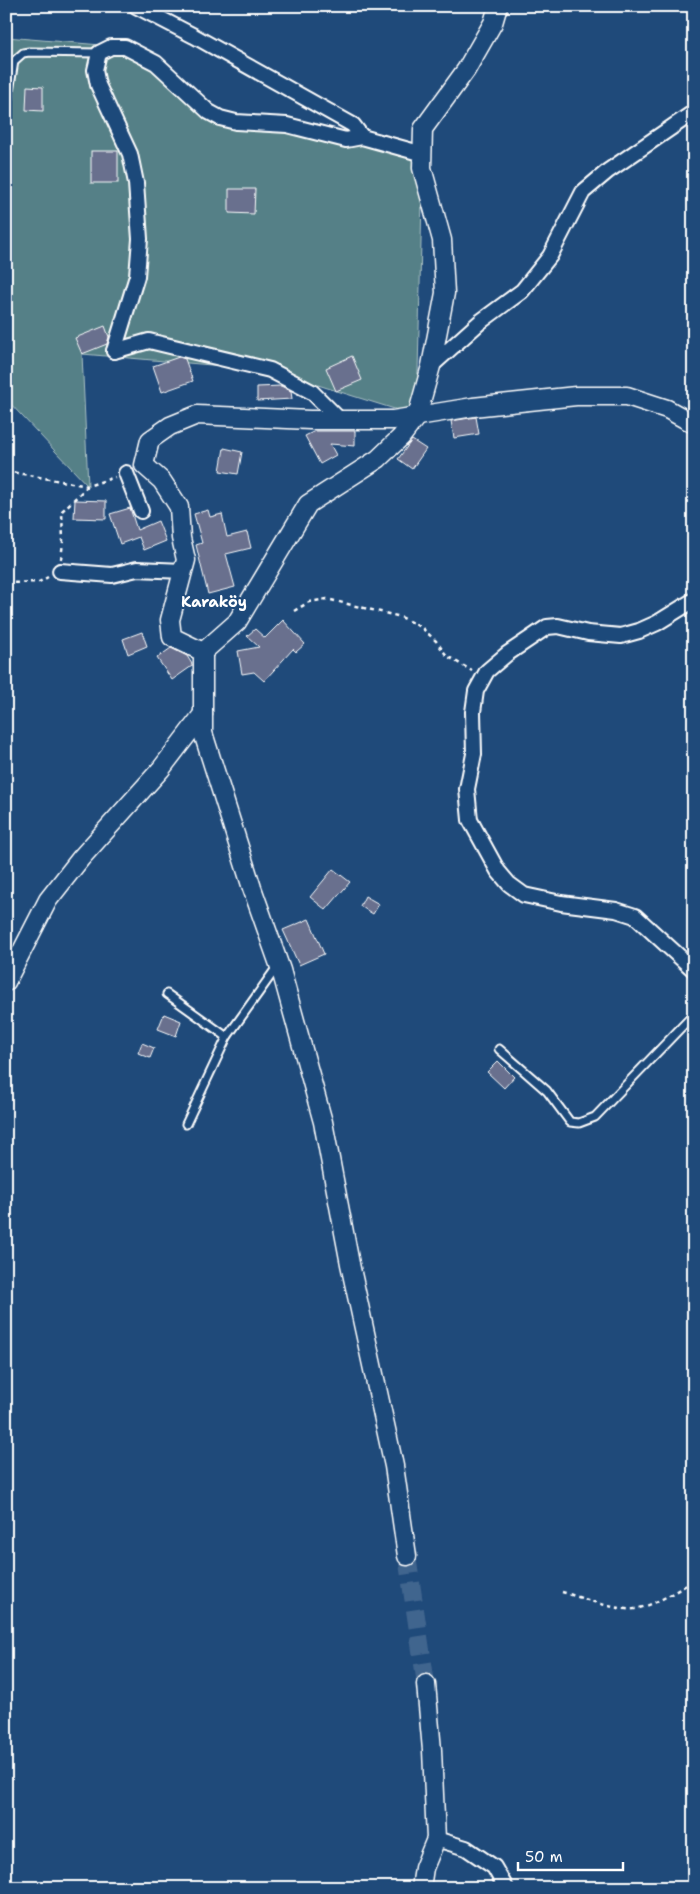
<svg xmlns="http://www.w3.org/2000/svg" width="700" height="1894" viewBox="0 0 700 1894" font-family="'Shantell Sans',sans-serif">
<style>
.green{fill:#558087;stroke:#aac0c3}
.building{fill:#69708e;stroke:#fff}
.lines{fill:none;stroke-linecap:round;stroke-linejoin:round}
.tertiary-tunnel{stroke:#41658e;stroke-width:18;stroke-dasharray:18 9;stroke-linecap:butt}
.service-casing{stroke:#fff;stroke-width:11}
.minor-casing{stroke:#fff;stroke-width:18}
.tertiary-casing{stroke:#fff;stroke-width:21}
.path{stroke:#fff;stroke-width:2.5;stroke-dasharray:4 4;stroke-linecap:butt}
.service{stroke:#1f4a7a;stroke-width:7}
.minor{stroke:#1f4a7a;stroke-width:14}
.tertiary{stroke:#1f4a7a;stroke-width:18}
.labels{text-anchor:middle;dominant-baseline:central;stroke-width:4;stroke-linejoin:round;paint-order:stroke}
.quarter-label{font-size:15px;font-weight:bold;fill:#fff;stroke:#1f4a7a}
</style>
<rect width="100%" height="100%" fill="#1f4a7a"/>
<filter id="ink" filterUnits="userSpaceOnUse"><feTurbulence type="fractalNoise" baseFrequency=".02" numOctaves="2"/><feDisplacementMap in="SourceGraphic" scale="10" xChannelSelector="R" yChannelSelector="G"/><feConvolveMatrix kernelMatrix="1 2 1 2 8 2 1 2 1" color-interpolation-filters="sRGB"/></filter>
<g filter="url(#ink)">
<path class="green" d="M6,37L125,47L209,112L423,154L417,416L270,370L82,354L88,486L6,399Z"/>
<g class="building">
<path d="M27,86L43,87V111L26,110Z"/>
<rect x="91" y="151" width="27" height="32"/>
<path d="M229,189H255L254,214L229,213Z"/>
<path d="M105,326L109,337L107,344L82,354L75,338Z"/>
<path d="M352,356L362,380L336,391L326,368Z"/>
<path d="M179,357L185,359L193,381L162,392L153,366Z"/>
<path d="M281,386L291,391L292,399L257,401V387Z"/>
<path d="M476,417L479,434L454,438L451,421Z"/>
<path d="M315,431H355V446L330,444L336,455L320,464L305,436Z"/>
<path d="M412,440L426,449L412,469L398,459Z"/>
<path d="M224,448L242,452L238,474L220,471Z"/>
<path d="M75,500L106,501V519L74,518Z"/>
<path d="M130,508L137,530L158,521L166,541L144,550L139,537L120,544L110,514Z"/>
<path d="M208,510L210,517L222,514L227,537L247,532L251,548L226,554L235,587L208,594L196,545L202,543L194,514Z"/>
<path d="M283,620L305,644L296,652L293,649L264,681L254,672L242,674L238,651L259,647L247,636L255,629L265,638Z"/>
<path d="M142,632L147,646L128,654L123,639Z"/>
<path d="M171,648L187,656L192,664V666L172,680L157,658Z"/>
<path d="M333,869L350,882L326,910L310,897Z"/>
<path d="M365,896L379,904L373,914L360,906Z"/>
<path d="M309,919L324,954L299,965L283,930Z"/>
<path d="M164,1014L181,1021L176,1036L158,1029Z"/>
<path d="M142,1043L154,1048L150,1058L138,1053Z"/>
<path d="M498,1061L514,1077L504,1088L487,1072Z"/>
</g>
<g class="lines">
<path class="tertiary-tunnel" d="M407,1556L426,1684"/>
<defs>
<g id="service">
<path d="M6,111L14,61L23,53L29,52L99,53"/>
<path d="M167,994L227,1037"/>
<path d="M499,1049L547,1091L570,1122L579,1123L595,1117L694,1014"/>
<path d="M186,1124L227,1037L277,967"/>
<path d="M551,1888H558"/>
</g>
<g id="minor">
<path d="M136,6L194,36L353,125L362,137"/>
<path d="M114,351L137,276L140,239L136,183L130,154L98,85L95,70L99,53L111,47H125L156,63L209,112L220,118L236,122L287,125L346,140L362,137L423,154"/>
<path d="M114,351L149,341L270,370L312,392L340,420"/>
<path d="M431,366L480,322L522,291L550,256L583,192L608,171L694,112"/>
<path d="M126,473L141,511"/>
<path d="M60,571L112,575L137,569L183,571"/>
<path d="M694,600L657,623L639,631L621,636L588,633L558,626L547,627L507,654L487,671L476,691L473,712L474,754L467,789L470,820L498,871L509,884L524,895L561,903L616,910L635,916L694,970"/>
<path d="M436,1839L466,1848L494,1867L506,1888"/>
</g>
<g id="tertiary">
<path d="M203,652L237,622L308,504L378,459L401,437L417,416L431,366L445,293L442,240L422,168L423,129L466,70L493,23L498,6"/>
<path d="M6,982L48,900L81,858L161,769L203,714"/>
<path d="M407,1556L394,1466L350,1264L323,1122L281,970L252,888L203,733V652L172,637L170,620L186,560L181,538L179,507L162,481L144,465L150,440L170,426L197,415L310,420H393L473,407L576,396H627L667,409L694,424"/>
<path d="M421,1888L424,1868L436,1839L432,1750L426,1684"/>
</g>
</defs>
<use href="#service" class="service-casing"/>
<use href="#minor" class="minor-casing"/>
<use href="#tertiary" class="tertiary-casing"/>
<g class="path">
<path d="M6,45L13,48"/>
<path d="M6,471L88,486"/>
<path d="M61,559L63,542L62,511L88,486L115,477"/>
<path d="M6,583L39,582L48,577"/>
<path d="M294,611L309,602L327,599L401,617L422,628L436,641L447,656L472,671"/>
<path d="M562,1592C580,1597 616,1611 634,1609C655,1606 675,1591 694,1581"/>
</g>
<use href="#service" class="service"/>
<use href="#minor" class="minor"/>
<use href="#tertiary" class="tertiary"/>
</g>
</g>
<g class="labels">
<g class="quarter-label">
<text x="214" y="602">Karaköy</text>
</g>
</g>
<rect width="700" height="1894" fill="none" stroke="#1f4a7a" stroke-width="25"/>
<rect x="12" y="12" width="675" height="1869" fill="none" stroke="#fff" stroke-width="2" filter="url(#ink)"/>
<path d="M518 1862v8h105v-8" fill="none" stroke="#ffffff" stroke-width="2.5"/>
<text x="525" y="1862" font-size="15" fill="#ffffff" stroke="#1f4a7a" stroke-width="4" paint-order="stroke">50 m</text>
</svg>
